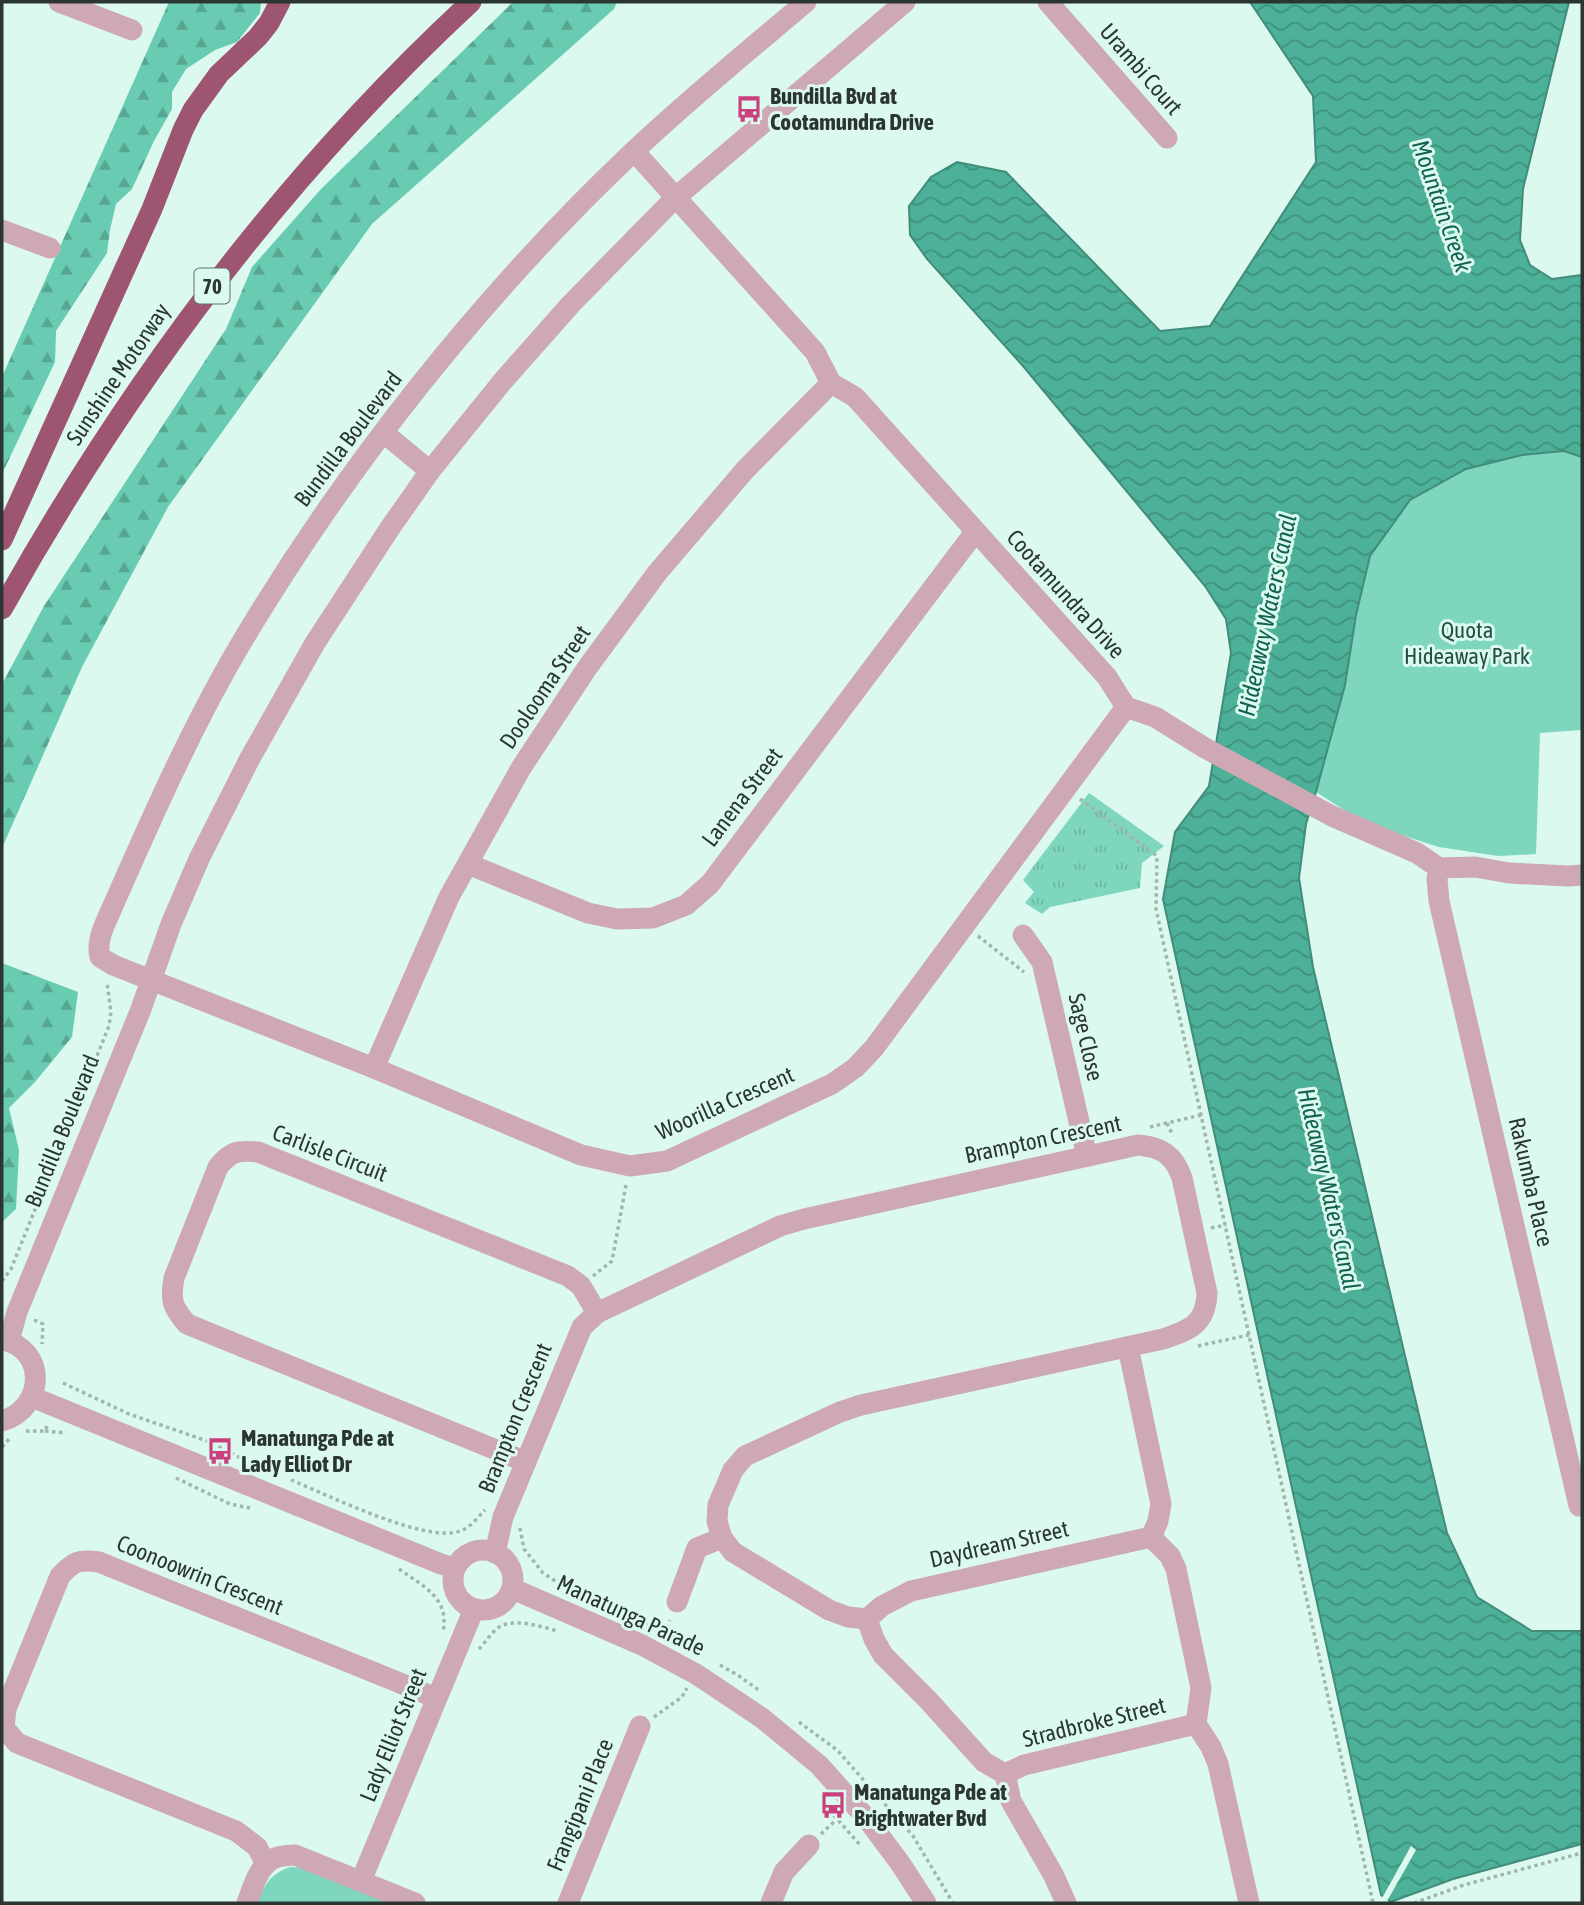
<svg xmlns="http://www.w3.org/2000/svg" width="1584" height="1905" viewBox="0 0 1584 1905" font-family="'Asap Condensed',sans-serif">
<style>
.grass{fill:url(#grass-tufts)}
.forest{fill:url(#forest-firs)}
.park{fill:#7dd6bd}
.water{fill:url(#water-waves);stroke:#428c79;stroke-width:2}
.pier{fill:#dcf9f0}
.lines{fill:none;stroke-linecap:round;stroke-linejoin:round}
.path{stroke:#a0b6af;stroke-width:3.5;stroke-dasharray:3.5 3.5;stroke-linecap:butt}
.minor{stroke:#cea9b5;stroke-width:21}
.highway{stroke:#9e5571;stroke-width:21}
.labels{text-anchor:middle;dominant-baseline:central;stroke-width:6;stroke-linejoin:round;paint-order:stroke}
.shield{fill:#dcf9f0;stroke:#60706b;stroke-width:2}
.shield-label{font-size:21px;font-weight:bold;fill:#2b3632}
.street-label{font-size:23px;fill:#2b3632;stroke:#dcf9f0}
.poi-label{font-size:23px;font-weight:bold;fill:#2b3632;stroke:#dcf9f0;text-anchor:start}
.park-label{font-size:23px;fill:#255145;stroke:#dcf9f0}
.water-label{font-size:24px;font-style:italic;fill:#116251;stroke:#dcf9f0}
</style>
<defs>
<pattern id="grass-tufts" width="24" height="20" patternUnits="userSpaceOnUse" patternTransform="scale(1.75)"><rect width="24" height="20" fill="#7dd6bd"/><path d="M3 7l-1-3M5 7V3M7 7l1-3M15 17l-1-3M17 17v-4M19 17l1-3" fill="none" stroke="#6cb8a3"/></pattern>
<pattern id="forest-firs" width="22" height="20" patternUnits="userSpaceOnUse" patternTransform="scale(1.75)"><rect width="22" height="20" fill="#69ccb2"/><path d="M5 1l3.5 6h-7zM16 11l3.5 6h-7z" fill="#57a691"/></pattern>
<pattern id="water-waves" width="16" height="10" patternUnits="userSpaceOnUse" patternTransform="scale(1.75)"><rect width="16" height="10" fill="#4cb198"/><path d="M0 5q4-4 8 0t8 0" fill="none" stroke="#3f917d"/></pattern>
</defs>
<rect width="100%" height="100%" fill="#dcf9f0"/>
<path class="grass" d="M1089,793L1164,846L1142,863L1140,888L1050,907L1042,914L1025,903L1034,892L1023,880Z"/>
<g class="forest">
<path d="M169,2H261L260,13L237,42L215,50L186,69L172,92V109L154,141L132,189L116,204L110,230L107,253L56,331L55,362L2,474V377Z"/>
<path d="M513,2H617L614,9L372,224L168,507L82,667L2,848V684L44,606L226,329L252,267L321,189Z"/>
<path d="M2,963L78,992L72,1037L35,1082L9,1108L19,1150L16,1209L2,1222Z"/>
</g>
<g class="park">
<path d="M1564,451L1582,457V730L1540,733L1536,854L1498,856L1439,847L1392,832L1344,810L1316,792L1345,685L1356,615L1370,556L1410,500L1466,469L1521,455Z"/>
<path d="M290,1867L305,1868L390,1903H257C266,1883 269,1875 290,1867Z"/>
</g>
<path class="water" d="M1250,2H1569L1523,189L1520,240L1530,265L1552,279L1582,275V457L1564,451L1522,455L1466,469L1410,500L1370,556L1356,615L1345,685L1316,792L1306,824L1299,878L1313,967L1447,1533L1477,1597L1532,1631H1582V1844L1453,1879L1391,1902L1381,1895L1163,899L1175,832L1209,786L1231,653L1226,619L1205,586L1023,366L927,259L910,235L909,206L931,177L957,162L1006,172L1160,331L1210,326L1316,162L1313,96Z"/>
<path class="pier" d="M1411,1846L1416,1850L1386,1903L1381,1900Z"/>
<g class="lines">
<g class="path">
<path d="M1080,799L1157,856L1156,909L1373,1903"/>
<path d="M978,936L1024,972"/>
<path d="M1167,1123L1173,1136"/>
<path d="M1150,1127L1201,1115"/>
<path d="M1211,1228L1226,1225"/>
<path d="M593,1276L612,1261L626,1185"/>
<path d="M2,1281L11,1269L109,1026L111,1012L107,983"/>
<path d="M34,1320L43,1324L42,1344"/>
<path d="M1198,1346L1249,1335"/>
<path d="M63,1383L129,1414L207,1441L257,1466"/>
<path d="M26,1431H45L48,1423"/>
<path d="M45,1431L66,1433"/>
<path d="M2,1447L10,1438"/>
<path d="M176,1478L230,1504L250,1508"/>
<path d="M291,1480C326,1494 426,1544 460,1531C470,1528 478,1517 485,1510"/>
<path d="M520,1528L524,1549L543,1573L575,1594"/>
<path d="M399,1569C423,1586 450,1598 443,1632"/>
<path d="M601,1604L649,1625"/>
<path d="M664,1634L670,1620"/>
<path d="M479,1649C486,1642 493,1629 503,1625C519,1619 542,1627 558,1631"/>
<path d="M720,1665L739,1676L760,1691"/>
<path d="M654,1717L682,1697L687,1688"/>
<path d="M799,1722L837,1750L913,1836L953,1903"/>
<path d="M827,1803L831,1812L861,1846"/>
<path d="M821,1834L836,1820"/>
<path d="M1414,1903L1464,1885L1582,1853"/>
</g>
<g class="minor">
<path d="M59,2L132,30"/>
<path d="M806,2C748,51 688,100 632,153C483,294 345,468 240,645C187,735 146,831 104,926C100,936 97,946 100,957L113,965L374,1068L581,1155L630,1166L667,1161L832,1084L855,1068L874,1048L1126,707"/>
<path d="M1048,2L1167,138"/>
<path d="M634,151L815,352L831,383L855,397L1107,677L1126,707L1155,717L1205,748L1332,816L1417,853L1439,868L1475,867L1509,873L1568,876L1582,875"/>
<path d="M2,230L50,248"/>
<path d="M384,433L430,471"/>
<path d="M468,864L588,913L617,919L653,918L686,905L710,884L975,532"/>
<path d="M1439,868L1437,879L1439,901L1579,1506"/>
<path d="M1023,935L1042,962L1087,1156"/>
<path d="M374,1068L449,897L521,768L587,668L657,573L745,470L831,383"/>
<path d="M2,1340C47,1348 46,1408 2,1421"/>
<path d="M9,1341L17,1312L141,1009L171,924L199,859L249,760L315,643L390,528L430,471L502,382L571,304L675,198L905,2"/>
<path d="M1128,1347L1161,1504L1158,1521L1151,1537L1170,1556L1176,1569L1201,1688L1196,1724L1211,1747L1218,1764L1249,1903"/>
<path d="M32,1397L441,1564L455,1568"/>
<path d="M526,1462L187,1324C172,1307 170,1300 174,1278L218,1167C231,1151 238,1150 258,1152L568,1276L581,1286L597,1313"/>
<circle cx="483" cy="1580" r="30"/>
<path d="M495,1553L503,1517L582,1327L597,1313L780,1226L804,1219L1138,1145C1162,1147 1174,1155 1182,1178L1207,1293C1206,1324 1190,1330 1163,1339L861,1405L840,1412L745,1456L733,1470L718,1505L717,1521L722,1538L733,1552L829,1610L848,1617L867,1619"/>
<path d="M513,1589L642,1645L696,1674L762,1718L819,1765L868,1820L900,1863L926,1903"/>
<path d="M677,1602L697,1548L722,1538"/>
<path d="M867,1619L874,1639L883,1655L928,1700L984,1762L1005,1774L1011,1801L1054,1876L1066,1903"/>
<path d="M867,1619L882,1606L911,1591L1151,1537"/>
<path d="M1005,1774L1024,1765L1196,1724"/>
<path d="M266,1864L257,1847L236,1831L17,1743L4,1728L6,1709L60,1576C74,1561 79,1559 99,1562C211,1608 324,1651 436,1698"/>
<path d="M361,1881L474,1609"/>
<path d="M247,1903C253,1887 259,1862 278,1857C283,1856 289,1855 295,1855L415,1903"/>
<path d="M568,1903L640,1726"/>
<path d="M771,1903L784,1872L809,1845"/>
</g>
<g class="highway">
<path d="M2,540L152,209L183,130L193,110L219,74L258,37L269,23L280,2"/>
<path d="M2,609C128,384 282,177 471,2"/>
</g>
</g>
<defs>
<symbol id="bus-bare" viewBox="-9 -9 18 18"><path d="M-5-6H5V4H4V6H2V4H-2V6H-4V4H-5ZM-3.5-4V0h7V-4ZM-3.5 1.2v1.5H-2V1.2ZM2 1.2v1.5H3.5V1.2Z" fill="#c8407d" stroke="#dcf9f0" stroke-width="2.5" paint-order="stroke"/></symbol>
</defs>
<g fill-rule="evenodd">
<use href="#bus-bare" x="730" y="90" width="38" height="38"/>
<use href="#bus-bare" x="201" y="1432" width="38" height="38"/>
<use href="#bus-bare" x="814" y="1786" width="38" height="38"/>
</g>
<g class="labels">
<rect class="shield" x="194.5" y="268.5" width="35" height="35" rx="5"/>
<g class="shield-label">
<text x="212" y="286">70</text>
</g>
<g class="street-label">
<text transform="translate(1141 69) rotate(49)">Urambi Court</text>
<text transform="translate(118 374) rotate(-56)">Sunshine Motorway</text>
<text transform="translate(348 439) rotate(-53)">Bundilla Boulevard</text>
<text transform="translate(1066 594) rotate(48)">Cootamundra Drive</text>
<text transform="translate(545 687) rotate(-56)">Doolooma Street</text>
<text transform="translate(742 797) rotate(-53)">Lanena Street</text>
<text transform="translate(1086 1037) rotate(77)">Sage Close</text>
<text transform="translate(725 1103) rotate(-24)">Woorilla Crescent</text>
<text transform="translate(62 1131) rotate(-68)">Bundilla Boulevard</text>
<text transform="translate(1043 1139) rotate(-12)">Brampton Crescent</text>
<text transform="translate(330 1153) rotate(21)">Carlisle Circuit</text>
<text transform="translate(1531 1182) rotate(77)">Rakumba Place</text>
<text transform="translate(515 1418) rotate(-68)">Brampton Crescent</text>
<text transform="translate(999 1544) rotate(-13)">Daydream Street</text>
<text transform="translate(200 1575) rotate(22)">Coonoowrin Crescent</text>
<text transform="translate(631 1615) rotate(25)">Manatunga Parade</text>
<text transform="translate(1094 1722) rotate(-14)">Stradbroke Street</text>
<text transform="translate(393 1735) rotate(-68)">Lady Elliot Street</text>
<text transform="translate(580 1805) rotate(-68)">Frangipani Place</text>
</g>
<g class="poi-label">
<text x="770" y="96">Bundilla Bvd at<tspan x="770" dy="26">Cootamundra Drive</tspan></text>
<text x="241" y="1438">Manatunga Pde at<tspan x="241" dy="26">Lady Elliot Dr</tspan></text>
<text x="854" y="1792">Manatunga Pde at<tspan x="854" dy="26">Brightwater Bvd</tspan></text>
</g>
<g class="park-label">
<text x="1467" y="630">Quota<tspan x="1467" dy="26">Hideaway Park</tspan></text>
</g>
<g class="water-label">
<text transform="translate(1442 206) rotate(71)">Mountain Creek</text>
<text transform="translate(1267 615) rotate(-78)">Hideaway Waters Canal</text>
<text transform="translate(1329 1189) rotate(77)">Hideaway Waters Canal</text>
</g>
</g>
<rect width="1584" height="1905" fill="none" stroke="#2b3632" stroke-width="7"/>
</svg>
